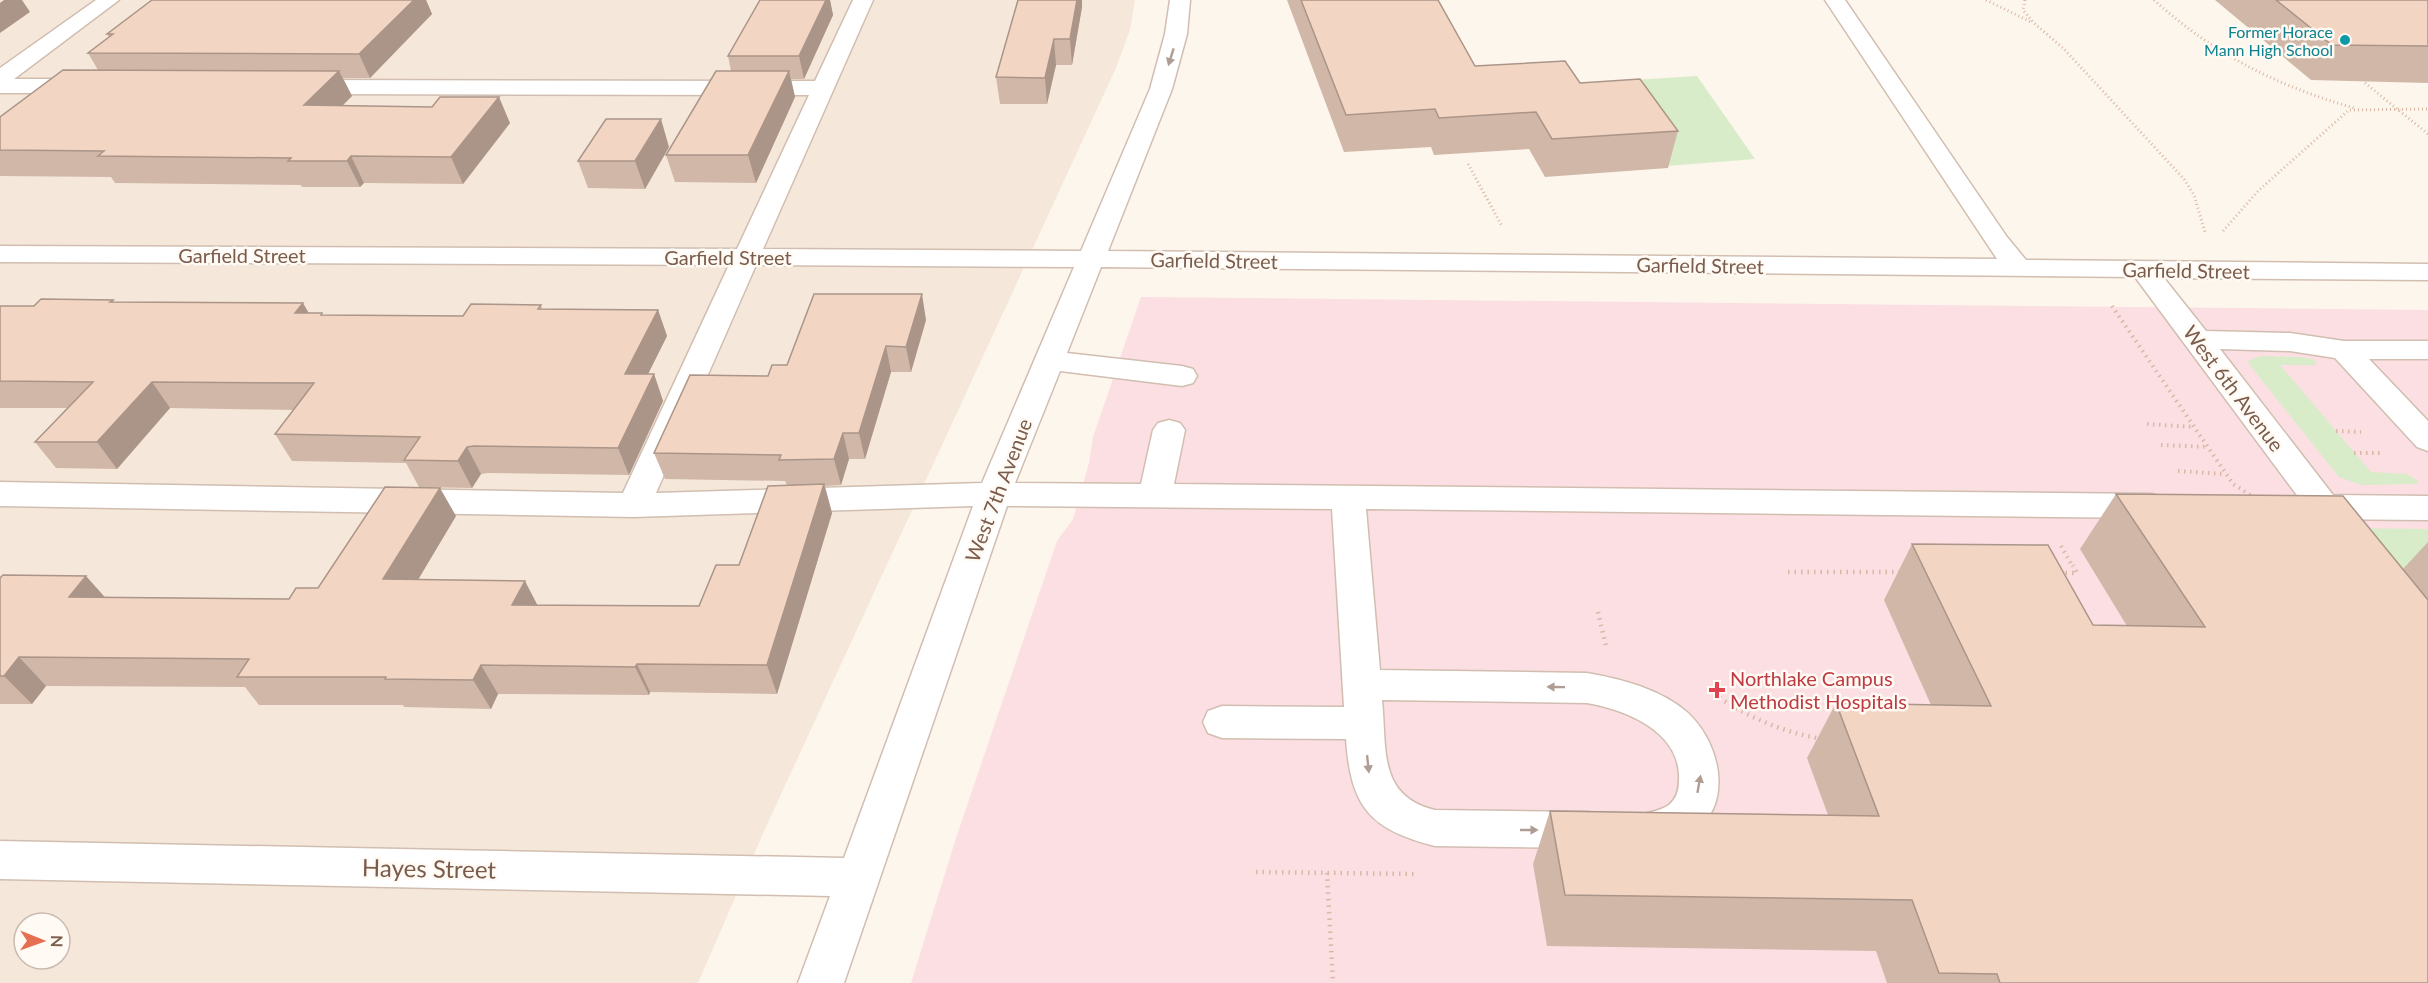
<svg xmlns="http://www.w3.org/2000/svg" width="2428" height="983" viewBox="0 0 2428 983" font-family="Lato,sans-serif">
<style>
.residential{fill:#f5e8da;fill-rule:evenodd}
.medical{fill:#fbdfe3}
.green{fill:#d8ecc9}
.lines{fill:none;stroke-linecap:round;stroke-linejoin:round}
.minor-casing{stroke:#d1beb0;stroke-width:3}
.path-far2{stroke:#d9b8a5;stroke-width:3;stroke-dasharray:1 3;stroke-linecap:butt}
.path-far1{stroke:#d9b8a5;stroke-width:4;stroke-dasharray:1.5 4.5;stroke-linecap:butt}
.path{stroke:#d9b8a5;stroke-width:4.5;stroke-dasharray:1.5 5;stroke-linecap:butt}
.minor{fill:#fff;fill-rule:evenodd}
.wall{fill:#d1b7a8}
.shaded-wall{fill:#aa9588}
.building{fill:#f3d5c3;stroke:#aa9588;stroke-width:1.5}
.oneway{fill:#af9d94}
.culture-dot{fill:#0f9aa8;stroke:#fffaf3;stroke-width:2}
.health-dot{fill:#e0444e;stroke:#fffaf3;stroke-width:2}
.labels{text-anchor:middle;dominant-baseline:central;stroke-width:5;stroke-linejoin:round;paint-order:stroke}
.far-culture-label{font-size:16px;fill:#0d838f;stroke:#fffaf3;text-anchor:end}
.street-label{font-size:20px;fill:#7a5c4d;stroke:#fffaf3}
.health-label{font-size:20px;fill:#be3a42;stroke:#fffaf3;text-anchor:start}
.near-street-label{font-size:24px;fill:#7a5c4d;stroke:#fffaf3}
</style>
<rect width="100%" height="100%" fill="#fdf6ec"/>
<path class="residential" d="M0,0H1135L1130,30L1116,68L765,829L698,983H0ZM24,923H60V959H24Z"/>
<path class="medical" d="M1141,297L2428,310V983H911L956,838L1057,541L1073,519L1089,463L1093,437Z"/>
<g class="green">
<path d="M1697,76L1755,159L1667,166L1490,89Z"/>
<path d="M2261,356L2301,357L2315,360L2316,364L2314,365H2280L2371,472L2407,474L2417,480L2418,484L2361,485L2339,477L2249,364L2248,361Z"/>
<path d="M2343,528L2428,529V551L2402,571Z"/>
</g>
<g class="lines">
<defs>
<g id="minor">
<path d="M96,0H119L14,79H85L93,81L96,86L93,91L85,93H0V68Z"/>
<path d="M853,0H873L763,249L1081,251L1150,89L1165,34L1170,0H1190L1187,34L1172,89L1108,251L1997,259L1825,0H1845L2007,237L2026,260L2428,264V280L2164,278L2206,331L2290,333L2344,341H2428V359H2369L2428,421V451L2417,447L2335,358L2290,351L2220,349L2333,495L2428,496V520L2308,519L2296,515L2291,507L2299,498L2135,277L1101,267L1067,353L1182,366L1193,369L1197,376L1193,383L1182,386L1060,371L1015,483L1141,484L1153,430L1158,423L1169,420L1180,423L1185,430L1174,484L2152,494L2164,498L2169,506L2164,514L2152,518L1366,509L1380,670L1587,673C1621,679 1661,689 1688,713C1726,749 1735,820 1677,841C1661,847 1649,849 1633,843L1627,830L1633,817C1644,813 1659,812 1669,805C1677,798 1679,790 1679,780C1681,731 1626,710 1587,703L1382,700C1387,748 1377,796 1435,810L1588,812L1603,817L1609,830L1603,843L1588,848L1435,846C1369,829 1351,807 1346,739L1222,738L1208,733L1203,722L1208,711L1222,706L1344,707L1332,509L1007,506L844,983H798L830,896L0,879V841L844,858L973,506L634,517L0,506V482L623,493L729,265L0,262V246L737,249L809,95L302,94L294,92L291,87L294,82L302,80L815,81ZM756,265L1074,267L982,483L656,493Z"/>
</g>
</defs>
<use href="#minor" class="minor-casing"/>
<g class="path-far2">
<path d="M1986,0L2031,22"/>
<path d="M2025,0L2023,10L2034,23L2064,49L2184,179L2194,195L2205,232"/>
<path d="M2154,0C2215,55 2275,85 2354,108"/>
<path d="M2365,83L2428,134"/>
<path d="M1468,164L1502,226"/>
<path d="M2223,231L2258,191L2349,110L2428,109"/>
</g>
<g class="path-far1">
<path d="M2112,306L2233,484L2255,498"/>
<path d="M2147,424L2194,427"/>
<path d="M2336,431L2361,432"/>
<path d="M2161,445L2208,447"/>
<path d="M2354,453H2380"/>
<path d="M2178,471L2225,474"/>
<path d="M2061,546L2073,567"/>
</g>
<g class="path">
<path d="M1788,572H1901"/>
<path d="M2059,573H2077L2073,565"/>
<path d="M1598,612L1606,646"/>
<path d="M1714,694C1747,717 1782,732 1822,739"/>
<path d="M1256,872L1417,874"/>
<path d="M1327,873L1333,983"/>
</g>
<use href="#minor" class="minor"/>
</g>
<g class="wall">
<path d="M152,0H426L432,14L370,78H343L352,96L342,106L510,123L463,184L364,183L360,187H302L301,185L115,183L111,177L0,176V150L98,70L88,53L109,37L107,34Z"/>
<path d="M760,0H830L833,15L804,79H791L795,97L756,183L675,182L666,155L731,71L728,56Z"/>
<path d="M1287,0H1438L1475,66L1580,83L1678,131L1668,168L1545,177L1529,149L1434,155L1431,147L1344,152Z"/>
<path d="M2215,0H2428V83L2311,80Z"/>
<path d="M1082,7L1072,65H1056L1047,104H1000L996,77Z"/>
<path d="M669,147L645,189L588,188L578,161Z"/>
<path d="M113,300L114,302L309,313L323,315L463,316L541,305L542,309L658,310L667,336L648,374H654L663,401L629,475L488,473L481,474L472,488L419,487L406,463L292,461L275,434L294,410L170,408L117,469L56,468L35,442L67,408H0V306H34Z"/>
<path d="M926,320L911,372H891L865,459H849L841,485L825,486L832,513L777,694L650,692L649,695L498,694L491,709L404,707L403,705H259L245,687L46,686L32,704H0V578L104,597L289,599L318,588L456,516L418,580L537,605L699,606L739,565L787,485L785,481L665,479L654,453L768,376L787,365Z"/>
<path d="M2116,494L2403,569L2428,542V983H1887L1876,951L1547,946L1533,864L1550,811L1828,815L1807,758L1836,703L1931,705L1884,600L1912,544L2093,625L2127,626L2080,549Z"/>
</g>
<g class="shaded-wall">
<path d="M4,0H22L30,12L0,33V3Z"/>
<path d="M414,0H426L432,14L370,78L359,54Z"/>
<path d="M826,0H830L833,15L804,79L799,56Z"/>
<path d="M1077,0H1082V7L1072,65L1070,39Z"/>
<path d="M1054,39L1056,65L1047,104L1045,78Z"/>
<path d="M339,71L352,96L317,131L304,105Z"/>
<path d="M789,71L795,97L756,183L748,155Z"/>
<path d="M499,97L510,123L463,184L451,157Z"/>
<path d="M661,119L669,147L645,189L635,161Z"/>
<path d="M351,156L364,183L360,187L347,161Z"/>
<path d="M922,294L926,320L911,372L906,347Z"/>
<path d="M303,303L318,329L295,313Z"/>
<path d="M658,310L667,336L635,400L625,374Z"/>
<path d="M886,346L891,372L865,459L859,433Z"/>
<path d="M654,374L663,401L629,475L618,448Z"/>
<path d="M152,382L170,408L117,469L97,442Z"/>
<path d="M843,433L849,459L841,485L834,459Z"/>
<path d="M467,447L481,474L472,488L458,461Z"/>
<path d="M824,484L832,513L777,694L767,665Z"/>
<path d="M440,488L456,516L401,608L383,579Z"/>
<path d="M86,576L111,604L69,597Z"/>
<path d="M525,581L540,610L512,605Z"/>
<path d="M19,657L46,686L32,704L4,676Z"/>
<path d="M637,664L650,692L649,695L635,667Z"/>
<path d="M481,665L498,694L491,709L473,680Z"/>
</g>
<g class="building">
<path d="M152,0H414L359,54L88,53L113,34H107Z"/>
<path d="M760,0H826L799,56H728Z"/>
<path d="M1018,0H1077L1070,39H1054L1045,78L996,77Z"/>
<path d="M1301,0H1438L1475,66L1565,61L1580,83L1640,79L1678,131L1552,139L1536,112L1439,118L1435,109L1346,115Z"/>
<path d="M2276,0H2428V46L2332,45Z"/>
<path d="M63,70L339,71L304,105L432,107L440,97H499L451,157L351,156L347,161H288L291,158L98,156L104,151L0,150V117Z"/>
<path d="M716,71H789L748,155H666Z"/>
<path d="M606,119H661L635,161H578Z"/>
<path d="M814,294H922L906,347L886,346L859,433H843L834,459L779,460L781,455L654,453L690,375L768,376L772,365H787Z"/>
<path d="M41,299L113,300L110,302L303,303L295,313H322L321,315L463,316L471,304L541,305L538,309L658,310L625,374H654L618,448L474,446L467,447L458,461L404,460L420,437L275,434L314,383L152,382L97,442H35L93,382L0,381V306H34Z"/>
<path d="M824,484L767,665L637,664L635,667L481,665L473,680L385,679L386,677H237L249,659L19,657L4,676H0V578L3,575L86,576L69,597L289,599L296,588H318L385,487L440,488L383,579L525,581L512,605L699,606L716,565H739L768,486Z"/>
<path d="M2116,494L2343,496L2428,600V983H2000L1997,974L1939,973L1912,900L1565,895L1550,811L1879,816L1836,703L1991,706L1912,544L2048,545L2093,625L2205,627Z"/>
</g>
<defs><path id="oneway-solid" d="M-6-.8H1V-3.2L6.5 0L1 3.2V.8H-6Z" transform="scale(1.5)"/></defs>
<g class="oneway">
<use href="#oneway-solid" transform="translate(1171 57) rotate(107)"/>
<use href="#oneway-solid" transform="translate(1556 687) rotate(-179)"/>
<use href="#oneway-solid" transform="translate(1368 764) rotate(84)"/>
<use href="#oneway-solid" transform="translate(1699 784) rotate(-80)"/>
<use href="#oneway-solid" transform="translate(1529 830)"/>
</g>
<circle class="culture-dot" cx="2345" cy="40" r="6"/>
<path class="health-dot" d="M1714 681h6v6h6v6h-6v6h-6v-6h-6v-6h6z"/>
<g class="labels">
<g class="far-culture-label">
<text x="2333" y="31">Former Horace<tspan x="2333" dy="18">Mann High School</tspan></text>
</g>
<g class="street-label">
<text x="242" y="255">Garfield Street</text>
<text x="728" y="257">Garfield Street</text>
<text transform="translate(1214 260) rotate(1)">Garfield Street</text>
<text transform="translate(1700 265) rotate(1)">Garfield Street</text>
<text transform="translate(2186 270) rotate(1)">Garfield Street</text>
<text transform="translate(2234 388) rotate(53)">West 6th Avenue</text>
<text transform="translate(998 490) rotate(-69)">West 7th Avenue</text>
</g>
<g class="health-label">
<text x="1730" y="678">Northlake Campus<tspan x="1730" dy="23">Methodist Hospitals</tspan></text>
</g>
<g class="near-street-label">
<text transform="translate(429 868) rotate(1)">Hayes Street</text>
</g>
</g>
<g transform="translate(42 941) rotate(91)"><circle r="28" fill="#fffaf3" stroke="#cabbb1" stroke-width="1.5"/>
<path d="M0-4.5L10 22L0 15L-10 22Z" fill="#e76f51"/>
<text y="-9" font-size="16" font-weight="bold" text-anchor="middle" fill="#7a5c4d">N</text>
</g>
</svg>
